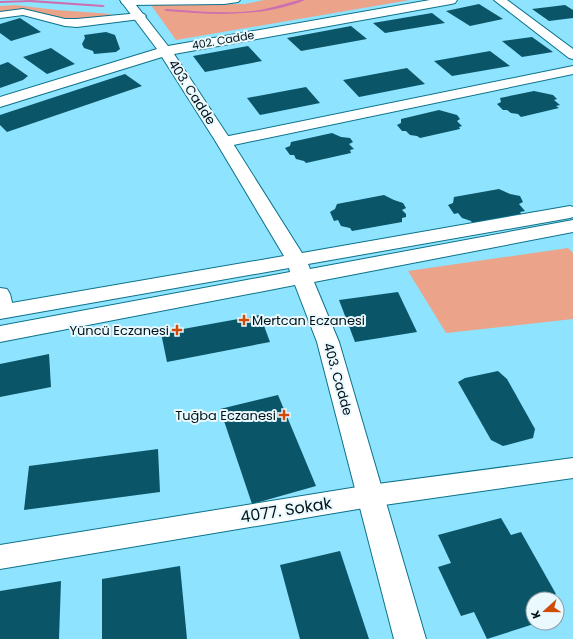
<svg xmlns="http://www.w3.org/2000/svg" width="573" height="639" viewBox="0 0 573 639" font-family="Poppins,sans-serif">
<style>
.green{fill:#eba48a}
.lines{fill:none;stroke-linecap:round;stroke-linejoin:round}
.stream{fill:#cd70af;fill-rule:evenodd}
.building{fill:#0b5568}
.street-casing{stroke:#0c728a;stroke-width:2}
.secondary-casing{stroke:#0c728a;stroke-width:2}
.street{fill:#fff;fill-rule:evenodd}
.secondary{fill:#fff;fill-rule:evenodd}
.poi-dot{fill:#d04b07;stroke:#e9f9fe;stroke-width:1.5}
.labels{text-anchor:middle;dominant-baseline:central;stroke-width:4;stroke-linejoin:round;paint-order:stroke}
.far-street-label{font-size:11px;fill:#001118;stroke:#e9f9fe}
.street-label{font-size:13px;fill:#001118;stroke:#e9f9fe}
.poi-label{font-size:13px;fill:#001118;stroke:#e9f9fe;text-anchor:end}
.near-street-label{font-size:16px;fill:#001118;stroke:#e9f9fe}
</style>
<rect width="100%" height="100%" fill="#8ee3fe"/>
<g class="green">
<path d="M264,0H410L176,40L151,5L245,4Z"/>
<path d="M15,5L57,10L112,14L102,17L74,20L28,11L0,12V6Z"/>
<path d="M568,248L573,253V319L446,333L408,271Z"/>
</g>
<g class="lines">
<g class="stream">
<path d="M32,0L103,5L105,6L103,7L29,2L0,3V1Z"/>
<path d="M299,0H305C299,3 291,5 284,7C245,17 206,14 166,11L164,10L166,9C195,11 225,14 253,11C269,9 284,4 299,0Z"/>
</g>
</g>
<g class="building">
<path d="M479,4L503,19L470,26L446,11Z"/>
<path d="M565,5L573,10V18L549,21L532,9Z"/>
<path d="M432,13L445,23L385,33L373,23Z"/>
<path d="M20,18L41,32L11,41L0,33V24Z"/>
<path d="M351,26L367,39L301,51L287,38Z"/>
<path d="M106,32L115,35L120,49L116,52L94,54L93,51L84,48L82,44L85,38L84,35Z"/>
<path d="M532,37L553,52L522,57L502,41Z"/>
<path d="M248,46L262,61L205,72L193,56Z"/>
<path d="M51,48L75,64L47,74L23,57Z"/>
<path d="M490,51L510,66L452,76L434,61Z"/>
<path d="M8,62L28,76L23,80L0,88V65Z"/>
<path d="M407,68L425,84L359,97L343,80Z"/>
<path d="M125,74L142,86L7,132L0,125V115Z"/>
<path d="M306,87L320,103L260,115L247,98Z"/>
<path d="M534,91L553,95L557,99L554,100L560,105L556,106L559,108L521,117L518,114L511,113L507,110H503L497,104L501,102L500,98Z"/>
<path d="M439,110L457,115L460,119L457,121L462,126L459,127L460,129L420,138L417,136L410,135L406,131H402L397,125L401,123V119Z"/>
<path d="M332,133L341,137L350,138L353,142L349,144L354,149L350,150L351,153L306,163L304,161L296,159L294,155H290L285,148L290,146L291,142Z"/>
<path d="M499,189L510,194L520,196L523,202L519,204L525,211L520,212L522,215L473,224L471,221L462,218L458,213L454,214L448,205L453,203L454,197Z"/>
<path d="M384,195L394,200L403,203L406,208L402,210L406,214V217L402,218V222L352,231L350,228L341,226L338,220L334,221L330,212L335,209L337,204Z"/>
<path d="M398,292L417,332L355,342L339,300Z"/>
<path d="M260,315L270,342L167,362L161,333Z"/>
<path d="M49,354L51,387L0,397V364Z"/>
<path d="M498,371L507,379L535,429L533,438L503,446L491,440L458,382L465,378Z"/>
<path d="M278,395L316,486L252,504L220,409Z"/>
<path d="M158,449L160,492L24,510L29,466Z"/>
<path d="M501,518L511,535L521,532L556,594L542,599H533V623H537L487,639L474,612L461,616L438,567L451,563L438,535Z"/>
<path d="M340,551L369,639H300L280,565Z"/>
<path d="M180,566L187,639H102V579Z"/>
<path d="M61,581L59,639H0V591Z"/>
</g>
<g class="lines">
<defs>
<g id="street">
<path d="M123,0H240L238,2L224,4L127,5L123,4L121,2Z"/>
<path d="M494,0H507L573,49V59L569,58Z"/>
<path d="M23,9L65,19H77L140,13L144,14L146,16L144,18L140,19L77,27L65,26L23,15L0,18V12Z"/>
<path d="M573,66V74L224,147L219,145L216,142L219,139L224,137Z"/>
<path d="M0,288L7,289L10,294L14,311L11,316L4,318L0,317Z"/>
<path d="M573,458V478L370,507L0,569V545L370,485Z"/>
</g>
<path id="secondary" d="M120,0H132L168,46L430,0H457L455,3L451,4L174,54L232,142L302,253L570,206L573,207V217L570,218L308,264L310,269L573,220V232L314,282L339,342L426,639H394L317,342L295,285L0,342V326L290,272L289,268L0,319V305L284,256L216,142L162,57L0,107V97L157,49Z"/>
</defs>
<use href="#street" class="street-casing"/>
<use href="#secondary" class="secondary-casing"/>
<use href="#street" class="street"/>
<use href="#secondary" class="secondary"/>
</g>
<g class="poi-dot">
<path d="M242 314h4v4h4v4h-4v4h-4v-4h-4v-4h4z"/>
<path d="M175 324h4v4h4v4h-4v4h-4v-4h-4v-4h4z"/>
<path d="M282 409h4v4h4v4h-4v4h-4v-4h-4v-4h4z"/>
</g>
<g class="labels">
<g class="far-street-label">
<text transform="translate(223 40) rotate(-10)">402. Cadde</text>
</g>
<g class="street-label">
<text transform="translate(192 92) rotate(57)">403. Cadde</text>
<text transform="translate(338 379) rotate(74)">403. Cadde</text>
</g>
<g class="poi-label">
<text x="252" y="320" text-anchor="start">Mertcan Eczanesi</text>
<text x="169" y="330">Yüncü Eczanesi</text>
<text x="276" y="415">Tuğba Eczanesi</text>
</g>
<g class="near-street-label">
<text transform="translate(286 510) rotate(-9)">4077. Sokak</text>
</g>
</g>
<g transform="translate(545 611) rotate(249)"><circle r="19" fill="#e9f9fe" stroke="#8c9ca2"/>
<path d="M0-3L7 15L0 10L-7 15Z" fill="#d04b07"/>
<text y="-6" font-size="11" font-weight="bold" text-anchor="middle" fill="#001118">K</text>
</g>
</svg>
